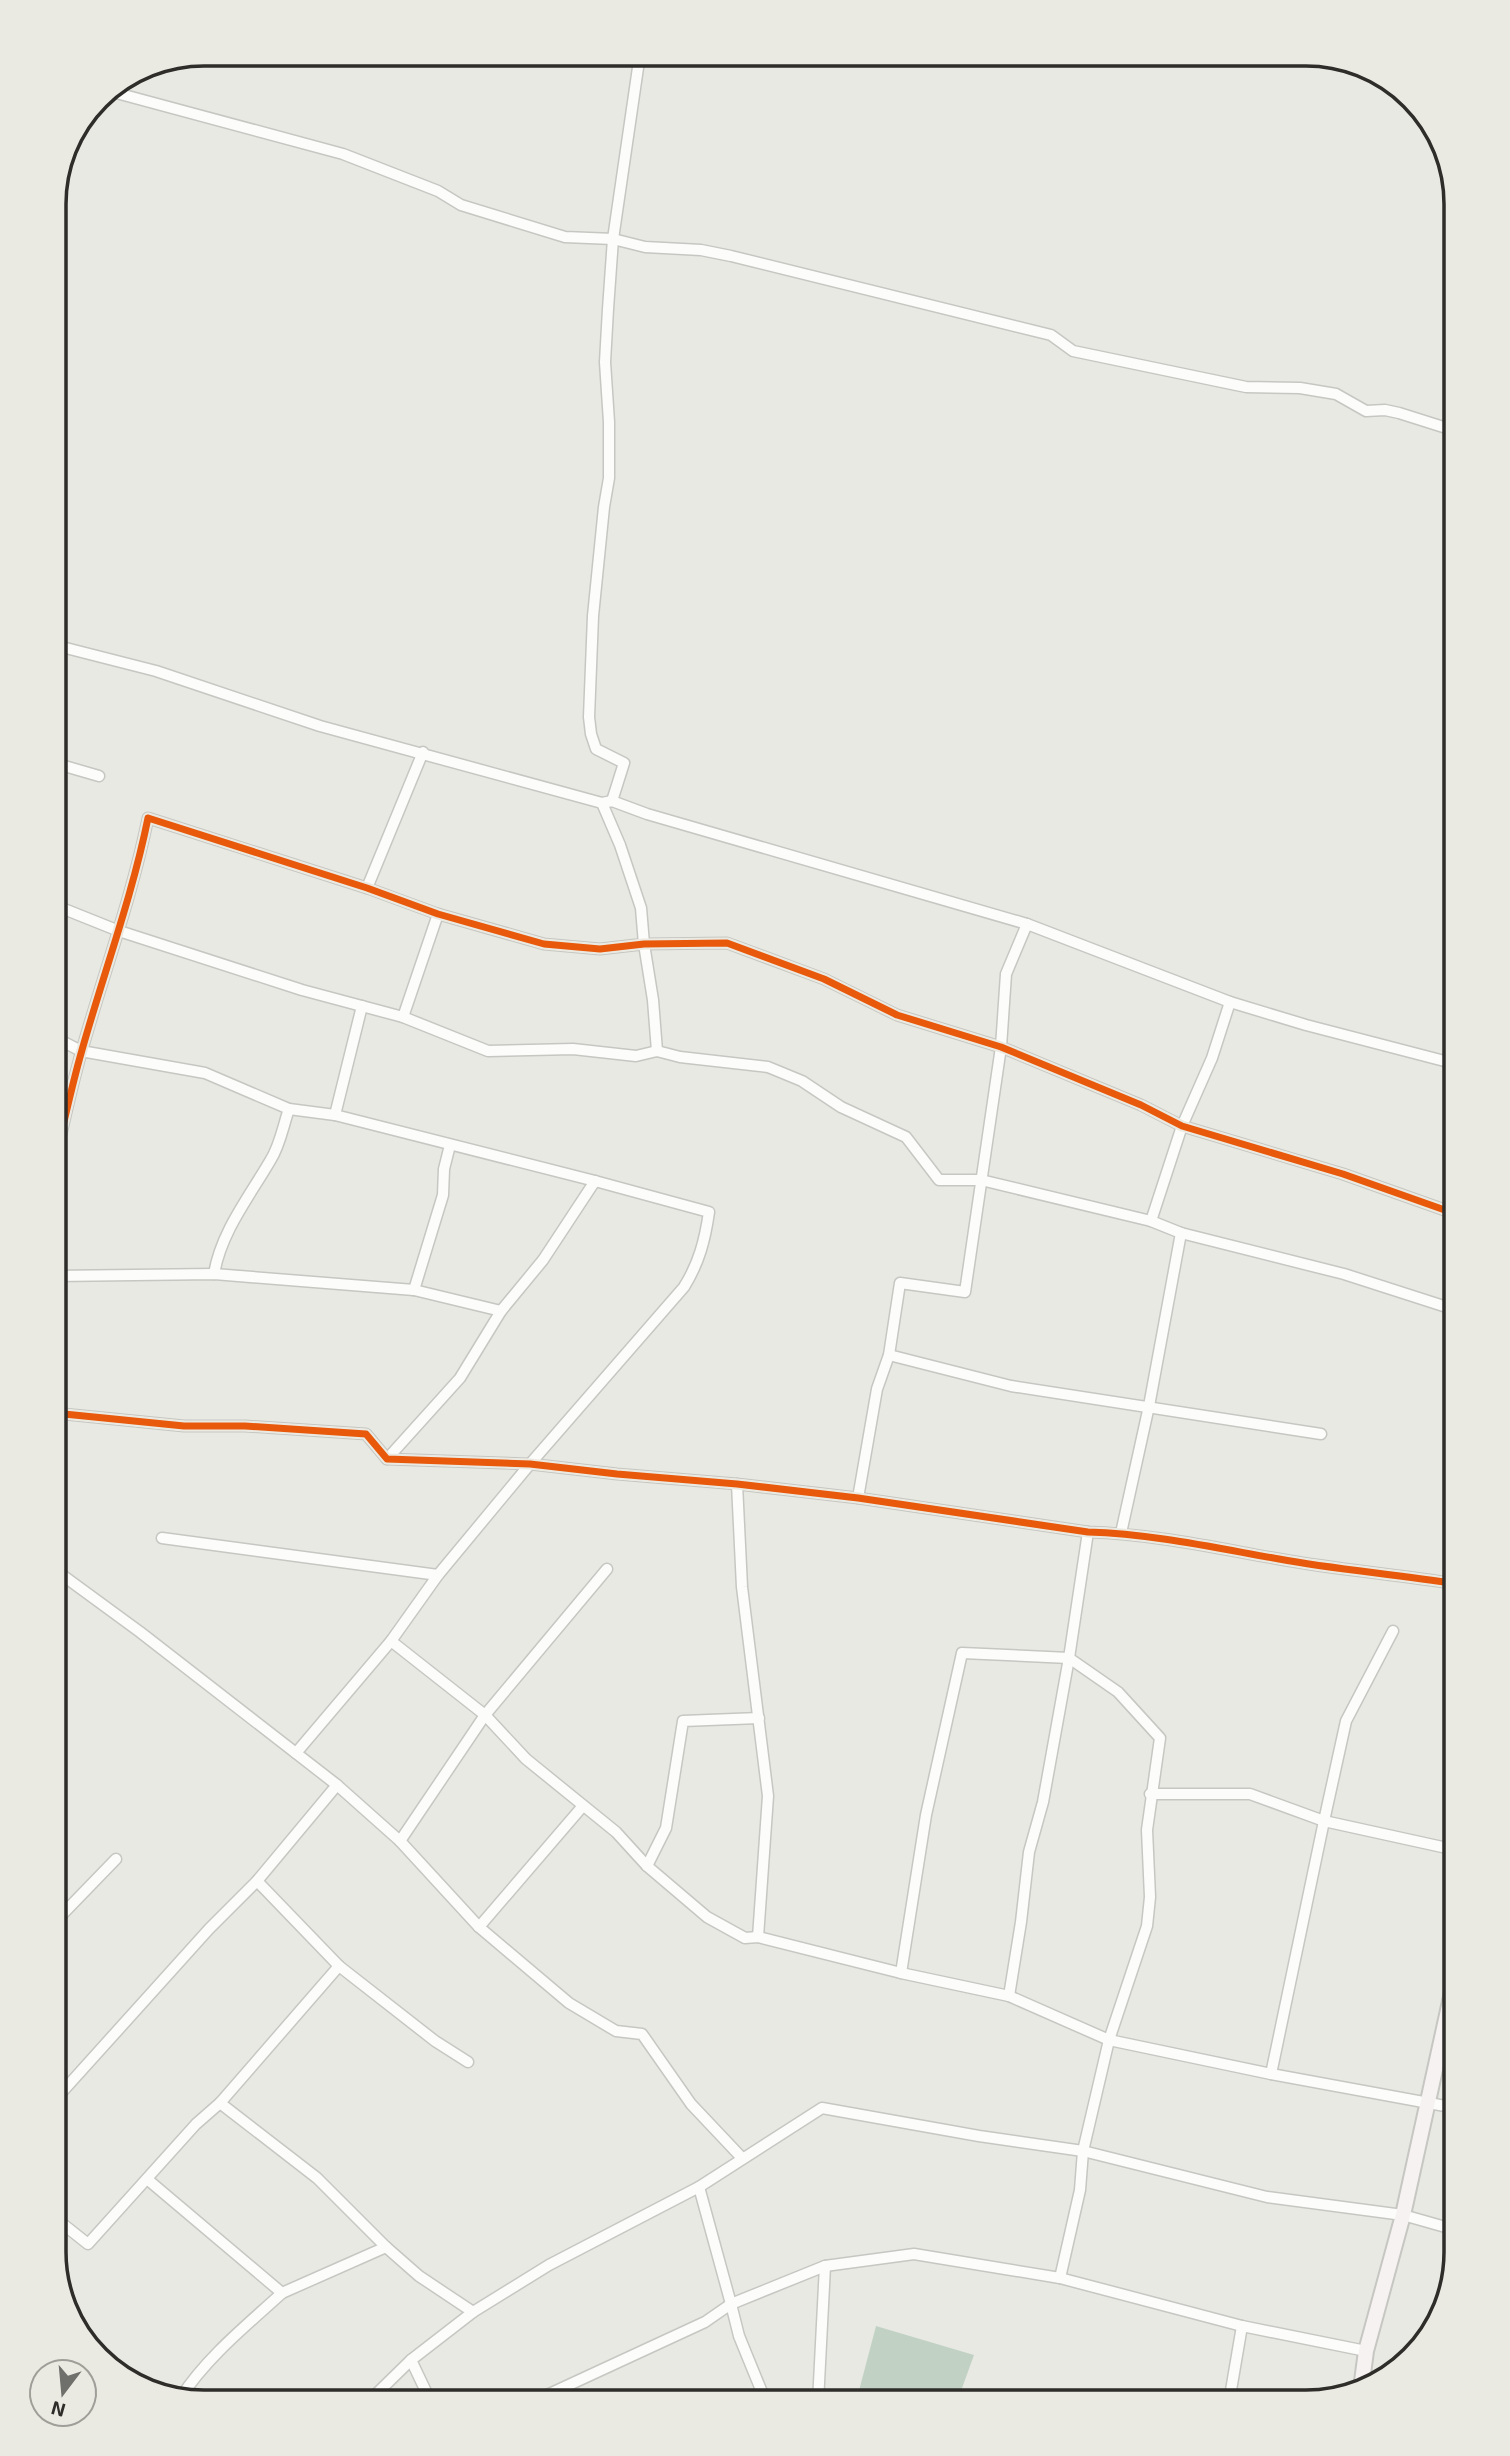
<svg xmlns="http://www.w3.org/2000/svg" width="1510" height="2456" viewBox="0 0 1510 2456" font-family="'Exo 2',sans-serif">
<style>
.green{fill:#c1d2c4}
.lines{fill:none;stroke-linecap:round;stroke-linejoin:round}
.street-casing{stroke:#c6c6c2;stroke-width:13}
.secondary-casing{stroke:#c6c6c2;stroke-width:18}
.street{stroke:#fcfcfb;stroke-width:10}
.secondary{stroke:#f7f2f2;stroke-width:14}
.cycleway-casing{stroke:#ebeae2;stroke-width:11}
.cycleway{stroke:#e8590c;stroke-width:7}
.rim{fill:none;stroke:#2e2d2a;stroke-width:3.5}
</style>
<rect width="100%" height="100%" fill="#e9e9e4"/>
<path class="green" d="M876,2326L974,2355L957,2402H856Z"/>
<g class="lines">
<defs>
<g id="street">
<path d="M109,91L343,154L438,191L461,205L565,237L613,239L645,247L701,250L731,256L1051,335L1073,351L1246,387L1300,388L1336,394L1366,411L1385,410L1399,413L1456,431"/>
<path d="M54,645L156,671L320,726L602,803L612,801L647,814L1027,924L1230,1002L1306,1025L1456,1064"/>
<path d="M54,763L99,776"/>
<path d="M612,801L624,763L596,749L591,734L589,717L593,616L604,507L609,478V422L605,362L608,309L613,239L640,54"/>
<path d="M602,803L620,845L641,908L644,944L653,1000L657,1051"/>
<path d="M367,888L423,752"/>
<path d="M54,905L119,931L302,990L403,1017L488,1051L573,1049L636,1056L657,1051L680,1057L768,1067L802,1081L841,1107L906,1137L939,1180H981L1151,1221L1181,1233L1344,1274L1456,1310"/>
<path d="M403,1017L438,914"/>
<path d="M54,1037L81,1051L205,1073L289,1109L335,1115L595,1181L709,1212C705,1240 699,1263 684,1287L530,1464L438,1575L391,1641L296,1753"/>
<path d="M335,1115L362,1006"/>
<path d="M54,1165C63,1127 71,1088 82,1050C104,972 132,897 148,818L367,888L438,914L544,944L600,949L644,944L727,943L824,979L897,1015L1001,1047L1141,1105L1182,1126L1343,1174L1456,1214"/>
<path d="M1151,1221L1182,1126L1212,1058L1230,1002"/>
<path d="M214,1274C221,1232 249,1197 270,1161C280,1146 283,1126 289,1109"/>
<path d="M54,1276L214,1274L414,1290L501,1311"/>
<path d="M414,1290L443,1195L444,1169L450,1145"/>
<path d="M889,1355L1011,1386L1321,1434"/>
<path d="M54,1413L184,1426H245L366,1434L387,1459L530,1464L617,1474L737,1484L858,1498L1088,1532C1153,1534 1216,1548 1279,1559C1338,1570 1397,1574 1456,1584"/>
<path d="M387,1459L460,1378L501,1311L543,1260L595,1181"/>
<path d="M737,1484L742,1587L768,1796L758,1937"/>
<path d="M858,1498L877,1389L889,1355L900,1283L965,1292L1001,1047L1006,974L1027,924"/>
<path d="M1121,1533L1149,1406L1181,1233"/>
<path d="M162,1538L438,1575"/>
<path d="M54,1569L140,1632L337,1785L400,1841L479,1927L569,2003L616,2031L642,2034L691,2104L742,2158"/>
<path d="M391,1641L485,1715L526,1759L616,1832L647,1866L707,1917L745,1938L758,1937L901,1973L1009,1996L1109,2040L1271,2074L1456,2108"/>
<path d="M1150,1794H1250L1324,1821L1346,1721L1393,1631"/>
<path d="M400,1841L485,1715L607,1569"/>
<path d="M647,1866L666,1828L683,1721L759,1718"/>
<path d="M257,1881L339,1966L435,2041L468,2062"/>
<path d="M54,1923L116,1859"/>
<path d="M479,1927L582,1807"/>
<path d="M901,1973L926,1815L962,1653L1069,1658L1118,1692L1160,1738L1147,1830L1150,1897L1147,1926L1109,2040L1083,2151L1080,2190L1060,2278"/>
<path d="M1009,1996L1021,1922L1029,1852L1043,1802L1069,1658L1088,1532"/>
<path d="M1271,2074L1324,1821L1456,1850"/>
<path d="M54,2101L209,1929L257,1881L337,1785"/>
<path d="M220,2103L317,2178L386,2247"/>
<path d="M147,2179L282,2293L386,2247L419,2276L473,2312"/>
<path d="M699,2187L731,2304L825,2266L914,2254L1060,2278L1242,2326L1366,2351"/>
<path d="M54,2217L88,2244L196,2124L220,2103L339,1966"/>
<path d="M411,2360L431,2402"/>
<path d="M181,2397C207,2357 247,2325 282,2293"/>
<path d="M369,2401L411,2360L473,2312L549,2265L699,2187L822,2108L979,2136L1083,2151L1267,2197L1403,2215L1456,2230"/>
<path d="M532,2402L705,2322L731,2304L739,2336L766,2402"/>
<path d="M818,2402L825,2266"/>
<path d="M1229,2402L1242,2326"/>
</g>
<path id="secondary" d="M1361,2389L1366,2351L1403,2215L1456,1974"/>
</defs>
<use href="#street" class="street-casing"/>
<use href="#secondary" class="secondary-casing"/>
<use href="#street" class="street"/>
<use href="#secondary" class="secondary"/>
<defs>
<g id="cycleway">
<path d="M54,1165C63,1127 71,1088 82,1050C104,972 132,897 148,818L367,888L438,914L544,944L600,949L644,944L727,943L824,979L897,1015L1001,1047L1141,1105L1182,1126L1343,1174L1456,1214"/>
<path d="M54,1413L184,1426H245L366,1434L387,1459L530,1464L617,1474L737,1484L858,1498L1088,1532C1153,1534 1216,1548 1279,1559C1338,1570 1397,1574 1456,1584"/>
</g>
</defs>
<use href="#cycleway" class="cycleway-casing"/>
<use href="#cycleway" class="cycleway"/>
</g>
<path d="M0 0H1510V2456H0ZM204 66H1306A138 138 0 0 1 1444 204V2252A138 138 0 0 1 1306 2390H204A138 138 0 0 1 66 2252V204A138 138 0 0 1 204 66Z" fill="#ebeae2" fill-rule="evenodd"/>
<path class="rim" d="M204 66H1306A138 138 0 0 1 1444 204V2252A138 138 0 0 1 1306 2390H204A138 138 0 0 1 66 2252V204A138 138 0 0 1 204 66Z"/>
<g transform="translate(63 2393) rotate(196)"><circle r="33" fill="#ebeae2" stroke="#9f9e98" stroke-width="2"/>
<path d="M0-5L12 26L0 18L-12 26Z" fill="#6f6f6b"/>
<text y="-10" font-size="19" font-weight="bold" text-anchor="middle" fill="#2e2d2a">N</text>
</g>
</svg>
